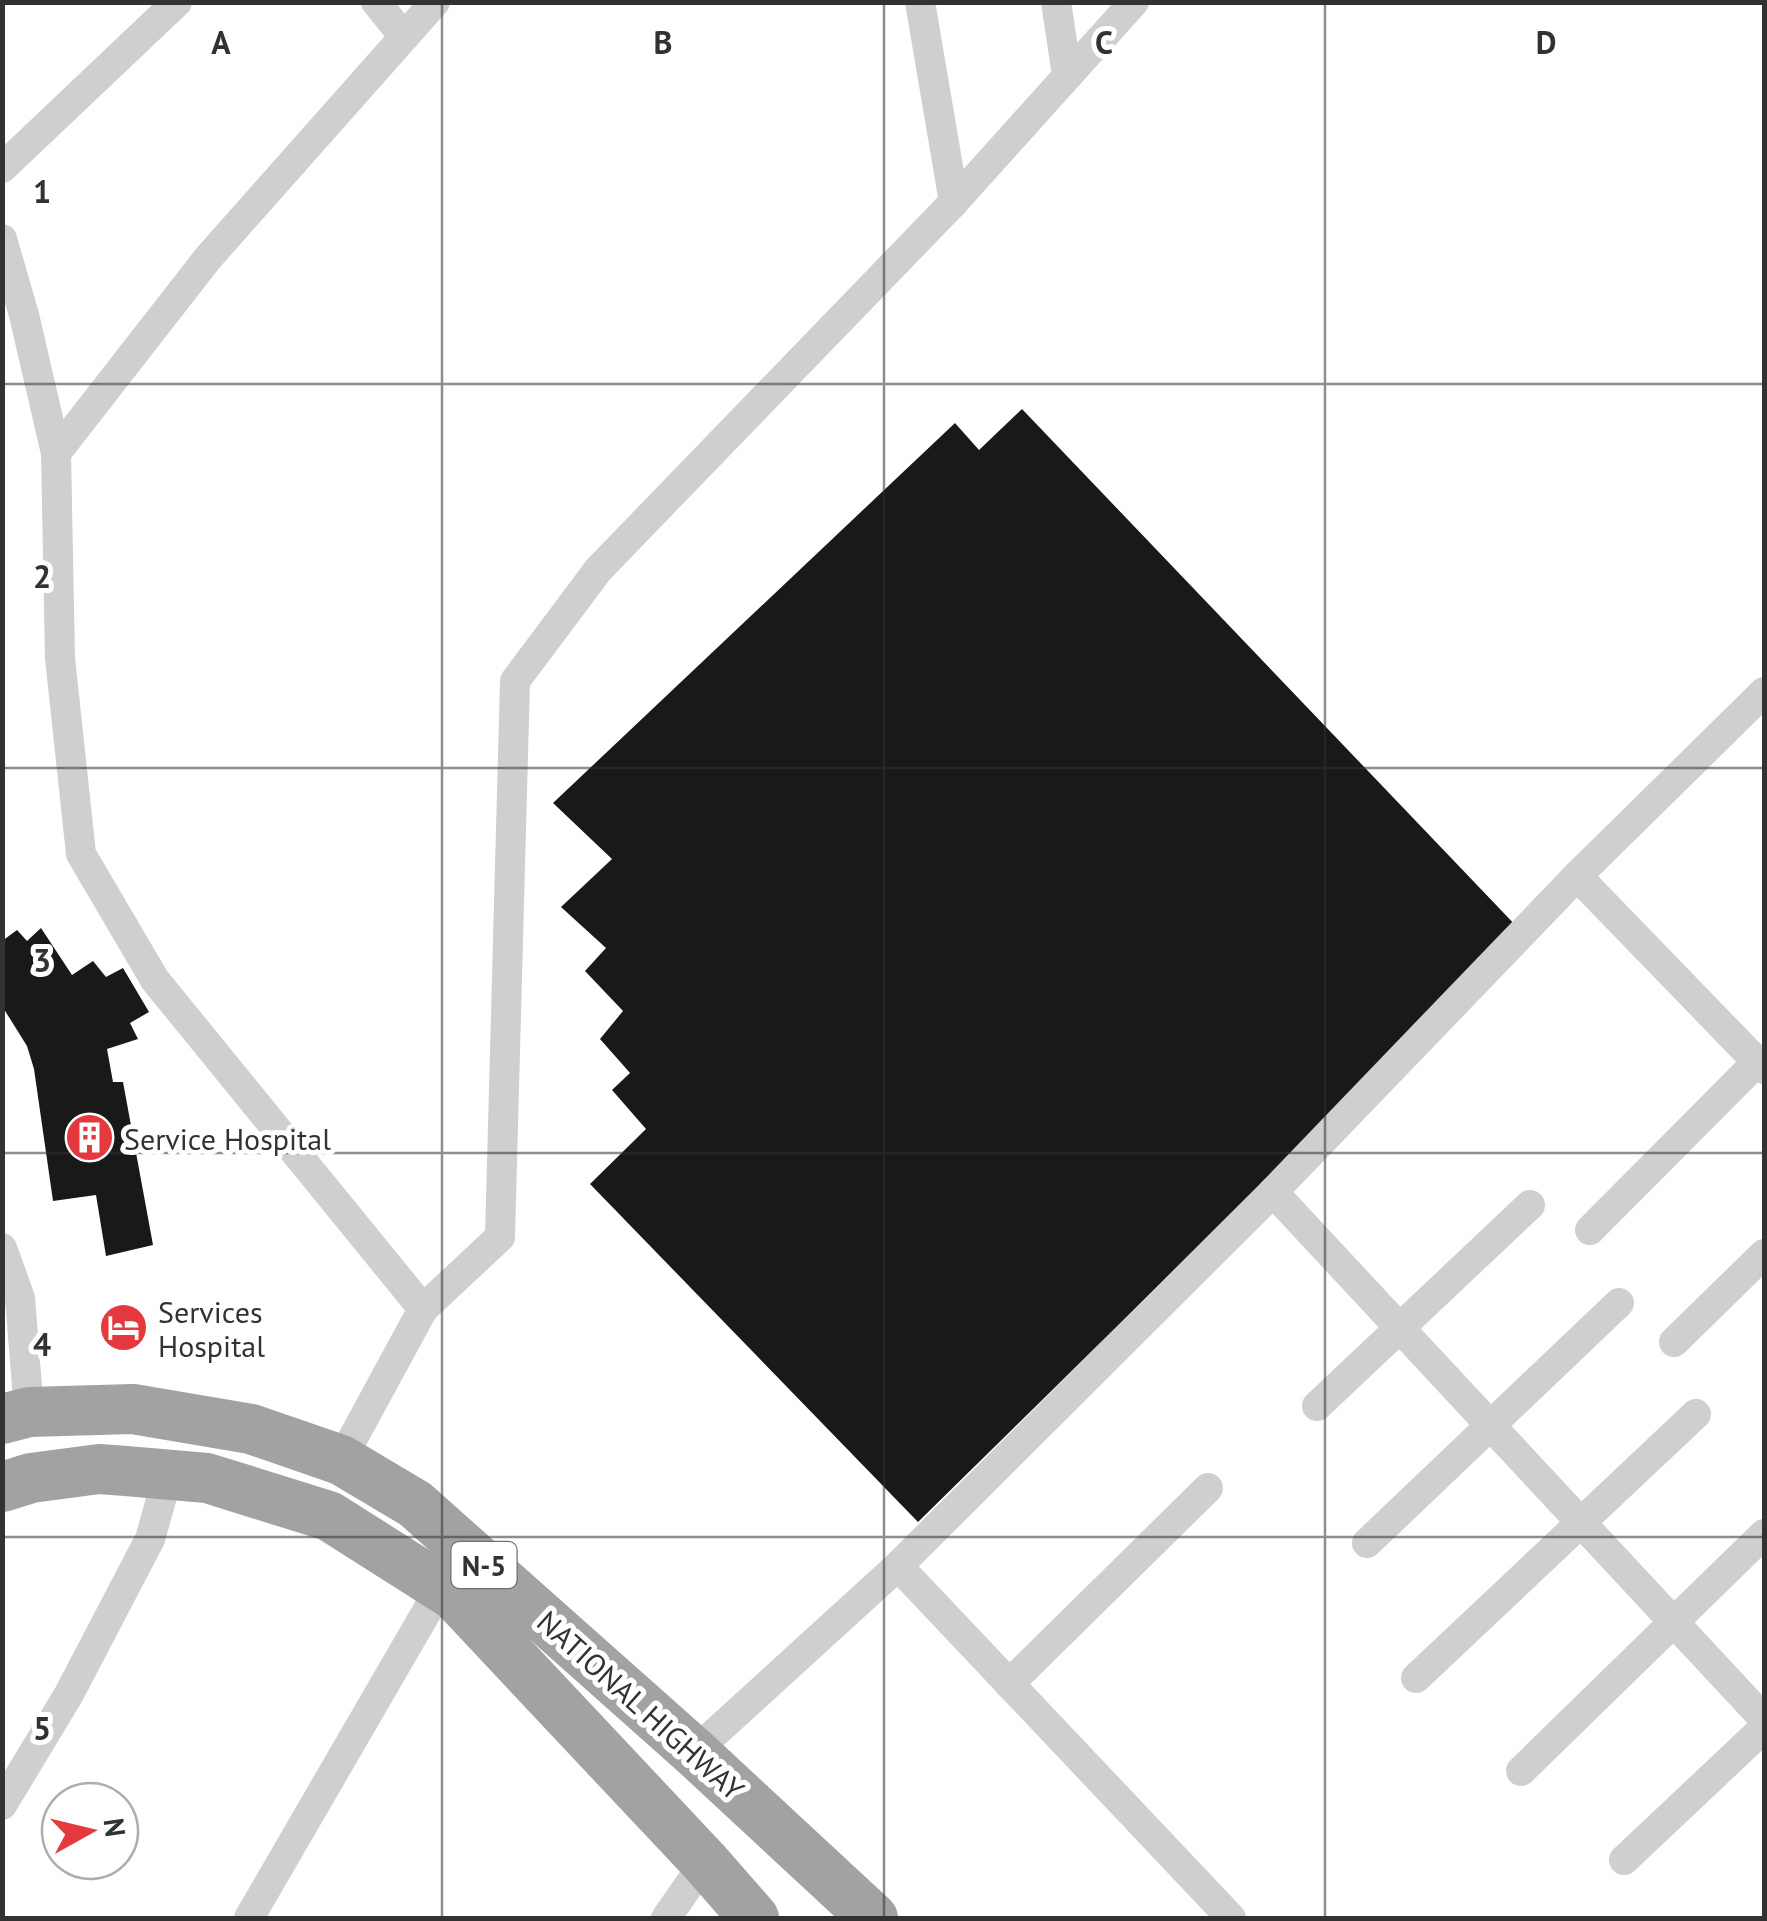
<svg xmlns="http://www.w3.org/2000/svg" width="1767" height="1921" viewBox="0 0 1767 1921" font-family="'PT Sans',sans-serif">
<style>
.building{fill:#191919}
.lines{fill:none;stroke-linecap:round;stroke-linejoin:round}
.minor{stroke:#cfcfcf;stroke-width:30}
.trunk{stroke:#a2a2a2;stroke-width:50}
.grid{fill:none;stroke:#323232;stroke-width:2.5;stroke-opacity:0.55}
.labels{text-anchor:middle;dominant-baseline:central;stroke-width:10;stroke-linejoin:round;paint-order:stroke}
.shield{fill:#fff;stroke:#707070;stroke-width:2.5}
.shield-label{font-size:28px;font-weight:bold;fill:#323232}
.poi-label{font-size:30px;fill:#323232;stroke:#fff;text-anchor:start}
.street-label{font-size:30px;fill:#323232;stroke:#fff}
.grid-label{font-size:32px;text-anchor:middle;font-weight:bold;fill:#323232;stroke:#fff;stroke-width:10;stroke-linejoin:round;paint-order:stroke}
</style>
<rect width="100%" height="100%" fill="#fff"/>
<g class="building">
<path d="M1022,409L1520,930L918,1522L590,1184L646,1129L612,1090L630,1073L600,1039L623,1011L585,971L606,948L561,907L612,859L553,803L955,423L979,450Z"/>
<path d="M41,928L72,975L93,961L106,977L123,968L149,1012L130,1023L138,1039L107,1049L113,1082H123L153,1245L106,1256L96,1195L53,1201L34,1069L27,1046L2,1006V941L17,930L27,941Z"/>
</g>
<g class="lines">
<g class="minor">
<path d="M376,2L404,37"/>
<path d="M920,2L954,202"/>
<path d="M1056,2L1067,75"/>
<path d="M2,168L177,2"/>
<path d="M2,239L24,315L56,453L60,658L81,854L155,980L423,1309"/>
<path d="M56,453L208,258L435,2"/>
<path d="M1577,876L1764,1069"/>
<path d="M1273,1192L1764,1719"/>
<path d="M1590,1230L1757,1062"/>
<path d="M2,1248L20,1298L29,1412"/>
<path d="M1674,1342L1764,1254"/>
<path d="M1317,1406L1530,1205"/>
<path d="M341,1460L423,1309L500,1237L515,681L598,570L954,202L1134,2"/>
<path d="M1367,1543L1619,1303"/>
<path d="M898,1566L1231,1918"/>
<path d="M1416,1678L1696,1414"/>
<path d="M1009,1684L1208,1488"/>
<path d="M694,1752L898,1566L1273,1192L1577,876L1764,692"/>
<path d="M1521,1771L1764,1534"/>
<path d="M2,1805L69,1694L150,1539L168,1475"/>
<path d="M1624,1860L1764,1728"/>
<path d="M249,1918L441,1587"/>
<path d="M666,1918L705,1862"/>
</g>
<g class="trunk">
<path d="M2,1419L29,1412L133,1409L251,1429L341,1460L415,1504L694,1752L873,1918"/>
<path d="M2,1487L31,1478L99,1469L126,1471L207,1478L329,1516L455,1596L705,1862L754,1918"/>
</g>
</g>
<path class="grid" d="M442,2V1918M884,2V1918M1325,2V1918M2,384H1764M2,768H1764M2,1153H1764M2,1537H1764"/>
<defs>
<symbol id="building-disc" viewBox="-11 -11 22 22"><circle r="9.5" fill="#e4393e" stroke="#fff"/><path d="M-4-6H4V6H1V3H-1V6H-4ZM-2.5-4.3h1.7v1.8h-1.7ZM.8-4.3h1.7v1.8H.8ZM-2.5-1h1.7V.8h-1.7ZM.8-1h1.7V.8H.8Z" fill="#fff"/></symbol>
<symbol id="hotel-disc" viewBox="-11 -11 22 22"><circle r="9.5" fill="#e4393e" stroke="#fff"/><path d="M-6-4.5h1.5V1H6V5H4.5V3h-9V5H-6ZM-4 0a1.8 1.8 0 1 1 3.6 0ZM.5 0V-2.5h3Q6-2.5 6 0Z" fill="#fff"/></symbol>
</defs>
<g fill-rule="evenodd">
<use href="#building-disc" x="62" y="1110" width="55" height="55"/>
<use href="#hotel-disc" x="96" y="1300" width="55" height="55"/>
</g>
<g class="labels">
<rect class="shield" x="451.5" y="1542" width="65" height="46" rx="8"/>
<g class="shield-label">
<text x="484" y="1565">N-5</text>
</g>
<g class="poi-label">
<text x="124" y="1138">Service Hospital</text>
<text x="158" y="1311">Services<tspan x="158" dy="34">Hospital</tspan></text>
</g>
<g class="street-label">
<text transform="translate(641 1705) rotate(42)">NATIONAL HIGHWAY</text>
</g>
</g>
<g class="grid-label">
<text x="221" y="54">A</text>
<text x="663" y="54">B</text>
<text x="1104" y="54">C</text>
<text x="1546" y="54">D</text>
<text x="42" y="203">1</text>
<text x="42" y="588">2</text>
<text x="42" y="972">3</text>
<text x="42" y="1356">4</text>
<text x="42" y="1740">5</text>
</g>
<rect width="1767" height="1921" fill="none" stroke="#323232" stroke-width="10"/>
<g transform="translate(90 1831) rotate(82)"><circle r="48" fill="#ffffff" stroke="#adadad" stroke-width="2.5"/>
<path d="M0-8L18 38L0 25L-18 38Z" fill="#e4393e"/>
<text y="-15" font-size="28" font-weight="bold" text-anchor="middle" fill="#323232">N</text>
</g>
</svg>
